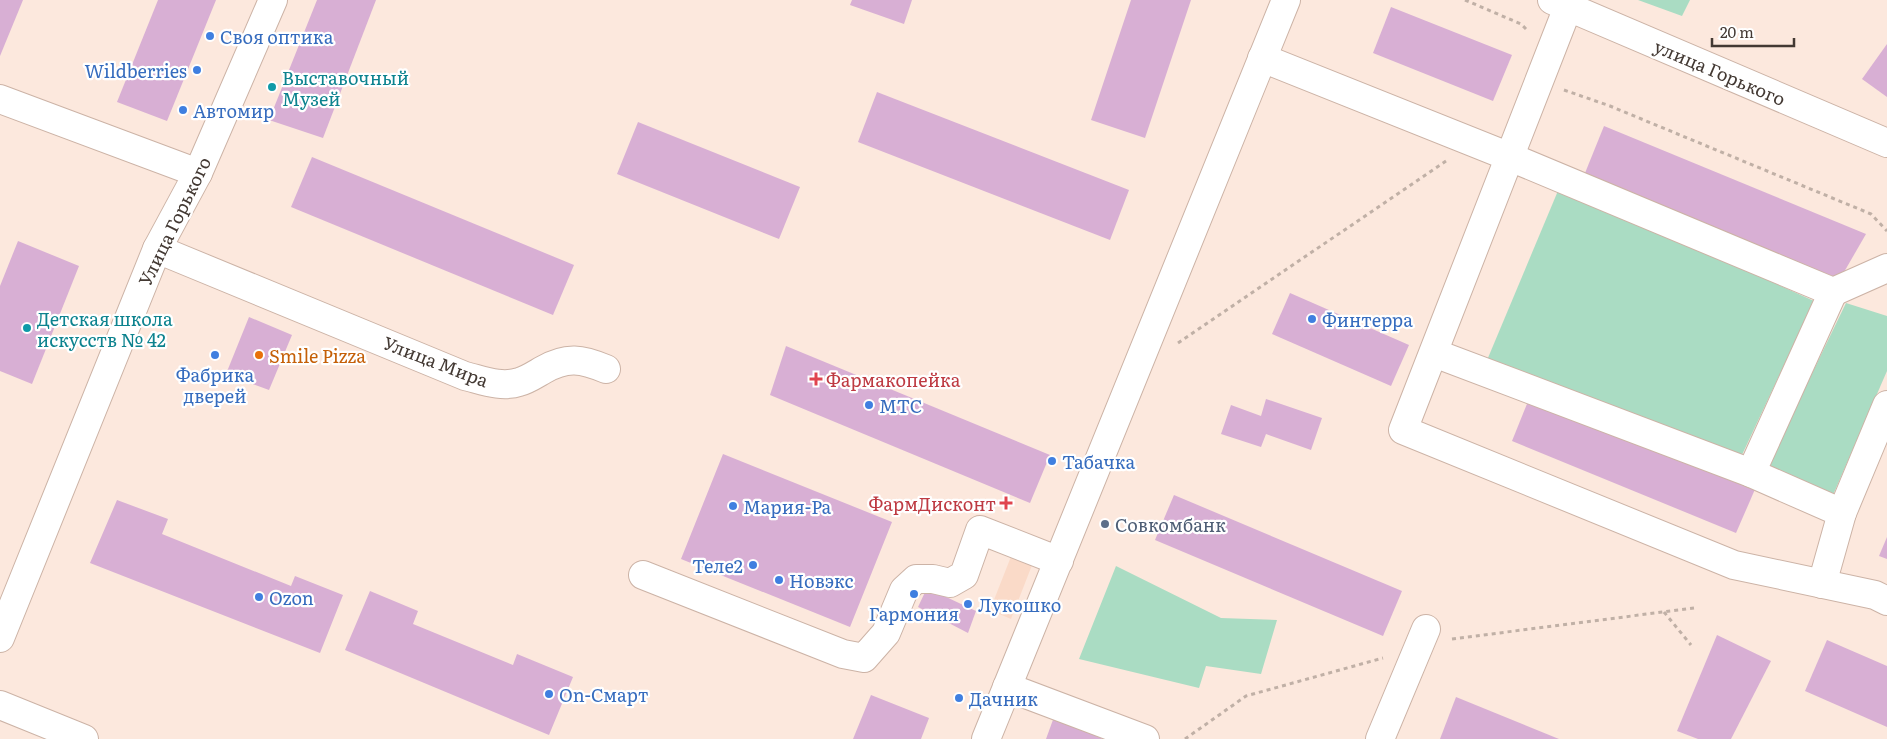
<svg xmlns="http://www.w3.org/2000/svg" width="1887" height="739" viewBox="0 0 1887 739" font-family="Literata,serif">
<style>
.built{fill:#fadac8}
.green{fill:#aadcc3}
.building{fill:#d8afd4}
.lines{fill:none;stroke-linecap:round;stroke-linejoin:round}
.minor-casing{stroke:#ccb3a6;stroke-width:30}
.path{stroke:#c0b0a6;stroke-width:3;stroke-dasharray:4 4;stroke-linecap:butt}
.minor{stroke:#fff;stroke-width:28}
.shop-dot{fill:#3f7fe0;stroke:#fff;stroke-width:2}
.culture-dot{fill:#0f9aa8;stroke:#fff;stroke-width:2}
.food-dot{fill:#e8710a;stroke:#fff;stroke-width:2}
.health-dot{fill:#e0444e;stroke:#fff;stroke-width:2}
.service-dot{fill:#5c6f8a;stroke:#fff;stroke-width:2}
.labels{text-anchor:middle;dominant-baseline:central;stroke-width:4.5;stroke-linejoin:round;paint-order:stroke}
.shop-label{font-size:18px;fill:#366cbe;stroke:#fff;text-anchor:start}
.street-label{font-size:18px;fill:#433933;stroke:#fff}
.culture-label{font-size:18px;fill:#0d838f;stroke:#fff;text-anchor:start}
.food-label{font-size:18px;fill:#c56008;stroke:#fff;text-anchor:start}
.health-label{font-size:18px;fill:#be3a42;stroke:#fff;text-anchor:start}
.service-label{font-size:18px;fill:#4e5e75;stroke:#fff;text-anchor:start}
</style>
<rect width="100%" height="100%" fill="#fce8dd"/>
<path class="built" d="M1012,554L1034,560L1011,619L990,610Z"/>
<g class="green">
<path d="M1638,0H1690L1682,16Z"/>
<path d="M1560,186L1814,301L1741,457L1485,365Z"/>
<path d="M1846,303L1887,316V371L1833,495L1766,469Z"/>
<path d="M1116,566L1221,618L1277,620L1261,674L1206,666L1199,688L1079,659Z"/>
</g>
<g class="building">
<path d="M0,0H23L0,56Z"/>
<path d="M158,0H216L167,121L117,102Z"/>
<path d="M317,0H376L323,138L269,120Z"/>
<path d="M852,0H912L904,24L850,5Z"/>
<path d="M1131,0H1191L1145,138L1091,120Z"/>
<path d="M1391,7L1512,55L1493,101L1373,53Z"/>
<path d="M1887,44V97L1862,79Z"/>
<path d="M877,92L1129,190L1110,240L858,142Z"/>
<path d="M638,122L800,187L779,239L617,174Z"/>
<path d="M1604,126L1866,234L1840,279L1583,178Z"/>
<path d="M312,157L574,265L553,315L291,207Z"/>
<path d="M18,241L79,266L32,384L0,371V286Z"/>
<path d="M1290,293L1409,345L1391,386L1272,334Z"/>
<path d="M249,317L292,335L269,390L226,374Z"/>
<path d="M786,346L1050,455L1030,503L770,395Z"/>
<path d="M1531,394L1756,487L1736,533L1512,441Z"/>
<path d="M1266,399L1322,418L1311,450L1266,434L1261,447L1221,434L1231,405L1261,416Z"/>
<path d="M723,454L892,522L850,627L681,559Z"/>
<path d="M1174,495L1402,591L1383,636L1155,540Z"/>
<path d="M117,500L168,519L162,534L291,586L295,576L343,595L320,653L90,563Z"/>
<path d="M1887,537V559L1879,556Z"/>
<path d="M927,588L976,611L968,633L918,607Z"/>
<path d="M370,591L418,611L413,624L513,665L517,654L573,677L549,735L345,650Z"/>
<path d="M1717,635L1771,661L1731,739H1698L1677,731Z"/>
<path d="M1827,640L1887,666V727L1805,691Z"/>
<path d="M871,695L929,718L921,739H853Z"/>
<path d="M1456,697L1559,739H1440Z"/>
<path d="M1054,717L1103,739H1046Z"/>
</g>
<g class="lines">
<defs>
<g id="minor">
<path d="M1552,0L1887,143"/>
<path d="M1568,7L1403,430L1734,565L1875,595L1887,601"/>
<path d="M1262,58L1510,157L1833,292L1887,268"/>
<path d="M0,99L198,173"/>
<path d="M157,249L465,376C482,380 501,388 519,382C527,380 536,374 543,370C567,356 582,359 606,369"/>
<path d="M1434,353L1751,473"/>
<path d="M1842,513L1887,405"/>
<path d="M643,575L843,654L864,658L886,633L904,590L916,579H933L950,583L964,575L980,530L1059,561"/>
<path d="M1822,584L1842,513L1751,473L1833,292"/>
<path d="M0,638L157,249L198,173L273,0"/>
<path d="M1007,687L1145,739"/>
<path d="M0,705L84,739"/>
<path d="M986,739L1286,0"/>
<path d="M1380,739L1426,629"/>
</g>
</defs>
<use href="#minor" class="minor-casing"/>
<g class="path">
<path d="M1465,0L1521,24L1528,31"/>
<path d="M1564,90L1610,106L1871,214L1887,231"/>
<path d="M1178,343L1446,161"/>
<path d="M1664,612L1691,645"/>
<path d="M1452,639L1694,608"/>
<path d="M1185,739L1246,696L1383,658"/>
</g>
<use href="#minor" class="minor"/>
</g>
<g class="shop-dot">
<circle cx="210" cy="36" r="5"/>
<circle cx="197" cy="70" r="5"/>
<circle cx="183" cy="110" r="5"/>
<circle cx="1312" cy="319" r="5"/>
<circle cx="215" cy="355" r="5"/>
<circle cx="869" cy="405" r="5"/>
<circle cx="1052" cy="461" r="5"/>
<circle cx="733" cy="506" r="5"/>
<circle cx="753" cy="565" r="5"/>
<circle cx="779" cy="580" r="5"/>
<circle cx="914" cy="594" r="5"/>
<circle cx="259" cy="597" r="5"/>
<circle cx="968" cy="604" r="5"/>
<circle cx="549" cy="694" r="5"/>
<circle cx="959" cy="698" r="5"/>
</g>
<g class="culture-dot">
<circle cx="272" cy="87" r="5"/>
<circle cx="27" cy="328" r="5"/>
</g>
<circle class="food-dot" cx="259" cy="355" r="5"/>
<g class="health-dot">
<path d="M813.5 371.5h5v5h5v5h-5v5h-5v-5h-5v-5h5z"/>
<path d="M1003.5 495.5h5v5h5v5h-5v5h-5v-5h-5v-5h5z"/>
</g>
<circle class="service-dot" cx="1105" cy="524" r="5"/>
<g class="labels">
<g class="shop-label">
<text x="220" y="36">Своя оптика</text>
<text x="187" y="70" text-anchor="end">Wildberries</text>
<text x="193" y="110">Автомир</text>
<text x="1322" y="319">Финтерра</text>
<text x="215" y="374" text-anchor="middle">Фабрика<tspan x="215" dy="21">дверей</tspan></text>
<text x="879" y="405">МТС</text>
<text x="1062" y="461">Табачка</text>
<text x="743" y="506">Мария-Ра</text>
<text x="743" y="565" text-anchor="end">Теле2</text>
<text x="789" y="580">Новэкс</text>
<text x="269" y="597">Ozon</text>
<text x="978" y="604">Лукошко</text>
<text x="914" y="613" text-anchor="middle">Гармония</text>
<text x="559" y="694">On-Смарт</text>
<text x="969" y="698">Дачник</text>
</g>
<g class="street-label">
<text transform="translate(1720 72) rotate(23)">улица Горького</text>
<text transform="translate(174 221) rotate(-64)">Улица Горького</text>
<text transform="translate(436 361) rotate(21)">Улица Мира</text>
</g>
<g class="culture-label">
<text x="282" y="77">Выставочный<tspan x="282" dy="21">Музей</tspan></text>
<text x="37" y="318">Детская школа<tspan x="37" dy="21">искусств № 42</tspan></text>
</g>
<g class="food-label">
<text x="269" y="355">Smile Pizza</text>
</g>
<g class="health-label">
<text x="826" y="379">Фармакопейка</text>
<text x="996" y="503" text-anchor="end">ФармДисконт</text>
</g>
<g class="service-label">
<text x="1115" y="524">Совкомбанк</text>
</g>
</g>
<path d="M1712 38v8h82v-8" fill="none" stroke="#433933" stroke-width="2.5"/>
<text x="1720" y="38" font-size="15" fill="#433933" stroke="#ffffff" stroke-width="4" paint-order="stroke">20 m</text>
</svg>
